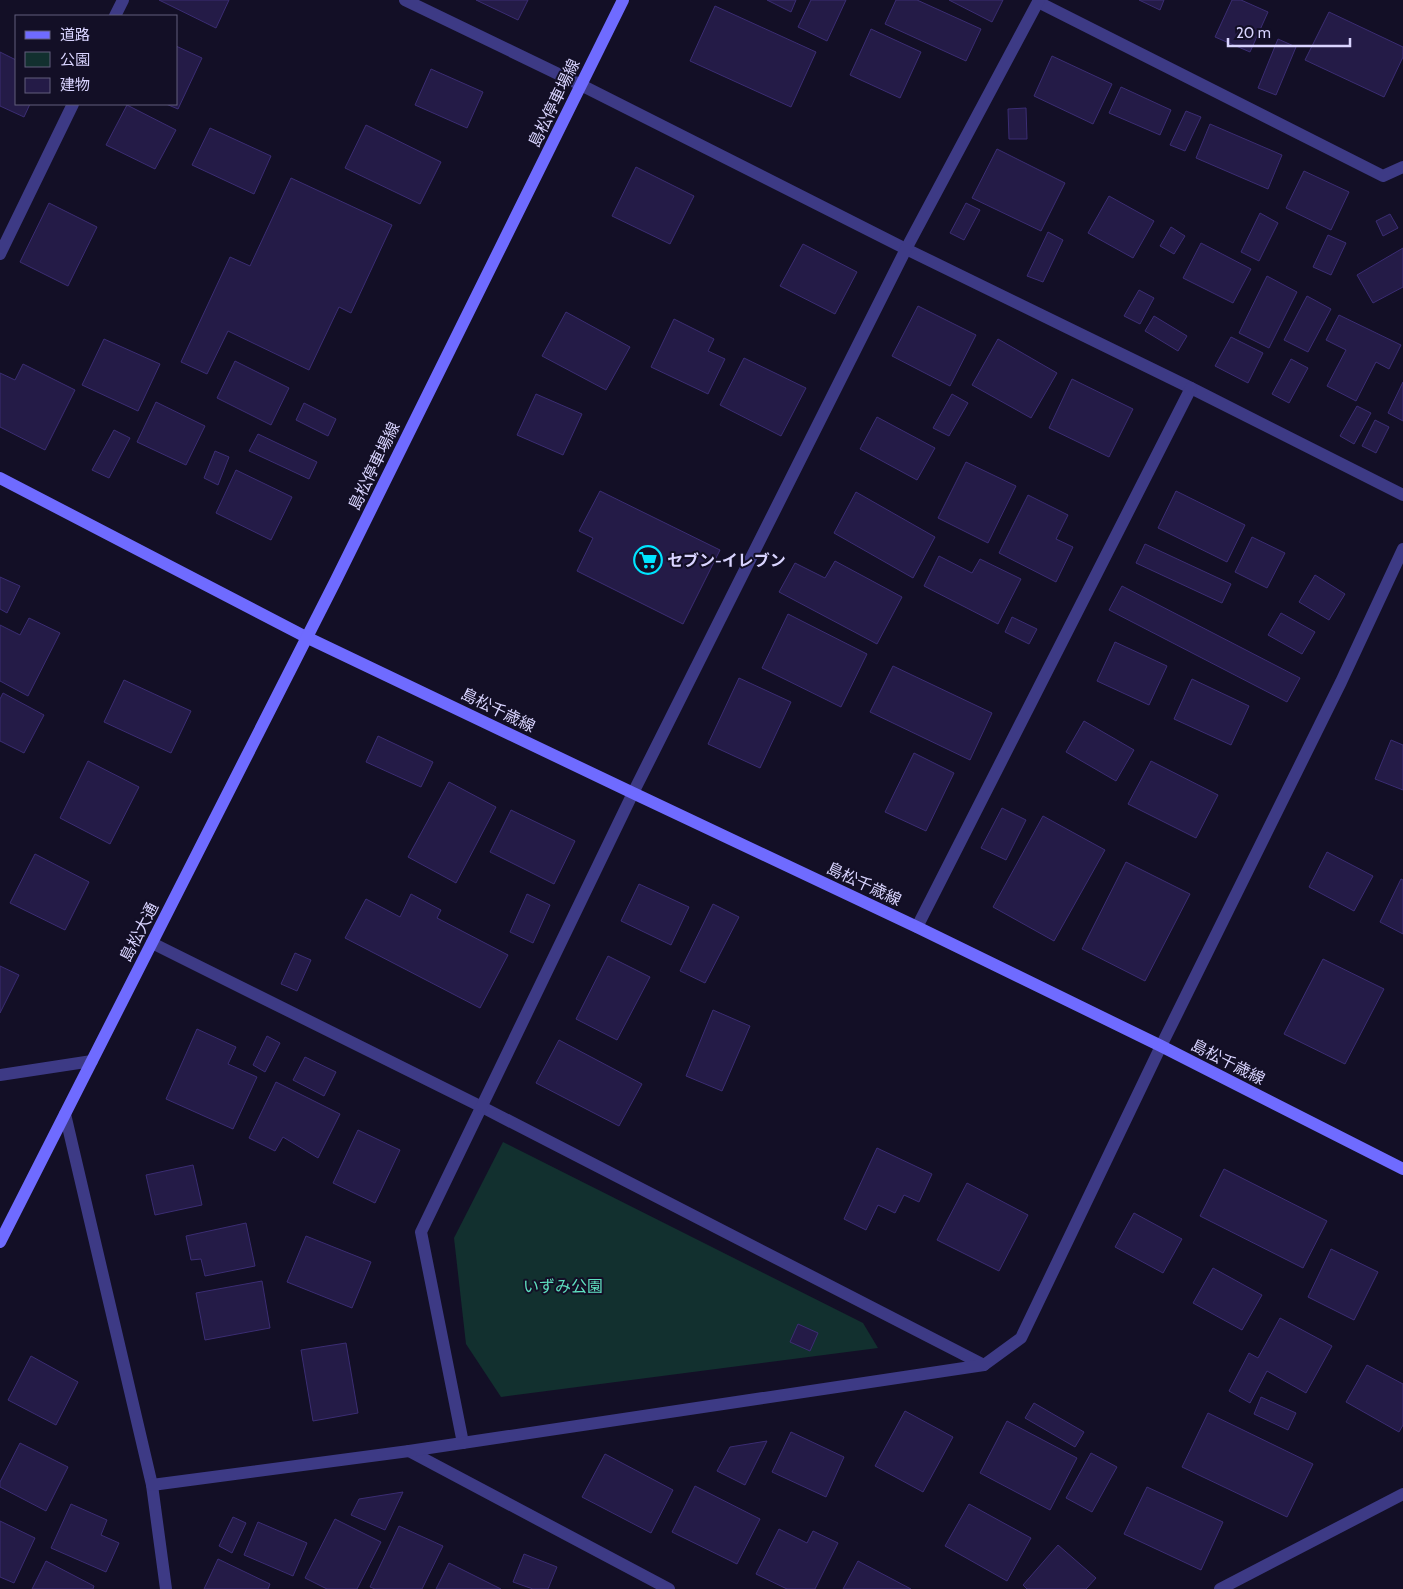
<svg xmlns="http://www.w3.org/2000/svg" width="1403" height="1589" viewBox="0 0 1403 1589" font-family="Cabin,'Noto Sans JP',sans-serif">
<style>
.green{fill:#12302f}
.building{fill:#241b47;stroke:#3b2d73}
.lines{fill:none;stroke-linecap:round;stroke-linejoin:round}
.street{stroke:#3d3a85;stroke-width:12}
.secondary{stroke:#6f6bff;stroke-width:12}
.labels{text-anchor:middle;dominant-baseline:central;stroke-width:4;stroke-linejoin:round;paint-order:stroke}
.street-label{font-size:16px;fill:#d9d4ff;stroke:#130f26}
.poi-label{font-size:16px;font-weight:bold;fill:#d9d4ff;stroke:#130f26;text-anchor:start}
.park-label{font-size:16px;fill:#5fe0c0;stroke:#130f26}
</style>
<rect width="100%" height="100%" fill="#130f26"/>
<path class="green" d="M503,1142L863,1323L878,1348L501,1397L466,1344L454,1238Z"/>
<g class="building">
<path d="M159,0H229L216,28Z"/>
<path d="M476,0H528L518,20Z"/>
<path d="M767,0H796L791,12Z"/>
<path d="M811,0H846L827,41L798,27Z"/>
<path d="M896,0H917L981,29L966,61L885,24Z"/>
<path d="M949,0H1003L992,22Z"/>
<path d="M1139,0H1164L1160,10Z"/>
<path d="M1232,0H1241L1268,12L1250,52L1215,37Z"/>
<path d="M715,6L816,52L791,107L690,61Z"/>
<path d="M1329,12L1403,47V57L1384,97L1305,60Z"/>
<path d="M871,29L921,52L900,98L850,75Z"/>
<path d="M1278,39L1296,47L1276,95L1258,88Z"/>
<path d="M176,46L202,58L178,109L166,104H176Z"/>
<path d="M0,52L16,60V104H30L24,117L0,106Z"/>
<path d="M1052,56L1112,84L1093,124L1034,96Z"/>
<path d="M431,69L483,92L467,128L415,105Z"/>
<path d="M1121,87L1171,110L1160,135L1109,113Z"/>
<path d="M127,105L176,130L155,169L106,145Z"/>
<path d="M1026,108L1027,139H1009L1008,109Z"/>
<path d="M1186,111L1201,117L1185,151L1170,145Z"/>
<path d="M1210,124L1282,155L1268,189L1196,158Z"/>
<path d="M366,125L441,162L420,204L345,168Z"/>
<path d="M210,128L271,156L254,194L192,165Z"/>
<path d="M997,149L1065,183L1041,231L972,198Z"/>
<path d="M636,167L694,196L670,244L612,216Z"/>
<path d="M1304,171L1349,192L1331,230L1286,208Z"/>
<path d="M291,178L392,225L351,313L339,307L309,370L228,331L207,374L181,362L230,257L250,266Z"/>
<path d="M1109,196L1154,221L1133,258L1088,233Z"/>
<path d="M49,203L97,227L68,286L20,262Z"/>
<path d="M966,203L980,210L964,240L950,233Z"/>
<path d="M1260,213L1278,223L1259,261L1241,252Z"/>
<path d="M1390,214L1398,228L1383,236L1376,221Z"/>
<path d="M1171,227L1185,236L1174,254L1160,246Z"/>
<path d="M1048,232L1063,240L1043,282L1027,276Z"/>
<path d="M1328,235L1346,243L1331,275L1313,267Z"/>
<path d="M1201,243L1251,269L1233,303L1183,278Z"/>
<path d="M803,244L857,272L835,314L780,286Z"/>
<path d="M1403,248V287L1373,303L1357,275Z"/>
<path d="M1267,276L1297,292L1269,348L1239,333Z"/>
<path d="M1139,290L1154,298L1140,324L1124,316Z"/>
<path d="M1307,296L1331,309L1308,352L1284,340Z"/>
<path d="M918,306L976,335L950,386L892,356Z"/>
<path d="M566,312L630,347L606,390L542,356Z"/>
<path d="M1339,315L1401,345L1389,369L1376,362L1356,401L1327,386L1346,350L1326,340Z"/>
<path d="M1154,316L1187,336L1178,351L1145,331Z"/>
<path d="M674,319L714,339L708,351L725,359L708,394L651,367Z"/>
<path d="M1231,337L1263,353L1248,383L1215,366Z"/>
<path d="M104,339L160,364L138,411L82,385Z"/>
<path d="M998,339L1057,373L1031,418L972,385Z"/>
<path d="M744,358L806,388L781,436L720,405Z"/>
<path d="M1291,359L1308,368L1289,403L1272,394Z"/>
<path d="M235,361L289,388L271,425L217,398Z"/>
<path d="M23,364L75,390L45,450L0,427V373L15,380Z"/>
<path d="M1072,379L1133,409L1109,457L1049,428Z"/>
<path d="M1403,382V421L1388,413Z"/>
<path d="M536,394L582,414L563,455L517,435Z"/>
<path d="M952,394L968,403L949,436L933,428Z"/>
<path d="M156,402L205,426L186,465L137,442Z"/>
<path d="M304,403L336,419L328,436L296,420Z"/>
<path d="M1357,406L1371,413L1354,444L1340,436Z"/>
<path d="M877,417L935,448L917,480L860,449Z"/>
<path d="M1375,420L1389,427L1376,453L1362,446Z"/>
<path d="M114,430L130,438L109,478L92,470Z"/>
<path d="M258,434L317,462L309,479L249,451Z"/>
<path d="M215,451L229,457L218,485L204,478Z"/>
<path d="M966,462L1016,486L988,543L938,518Z"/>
<path d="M236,470L292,497L271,540L216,513Z"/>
<path d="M600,491L720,550L683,624L577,571L593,538L579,531Z"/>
<path d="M1176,491L1245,525L1227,562L1158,528Z"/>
<path d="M856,492L935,537L913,578L834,533Z"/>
<path d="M1028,495L1068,515L1056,539L1073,547L1056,582L999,553Z"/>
<path d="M1252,537L1285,553L1267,588L1235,572Z"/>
<path d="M1145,544L1231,584L1222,603L1136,563Z"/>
<path d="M939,556L972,573L980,559L1021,579L998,624L924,586Z"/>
<path d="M835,561L902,597L877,644L779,592L795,563L825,578Z"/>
<path d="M1315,575L1345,594L1329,620L1299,602Z"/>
<path d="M0,577L20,586L7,613L0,609Z"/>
<path d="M1122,586L1300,678L1287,702L1109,610Z"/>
<path d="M1281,613L1315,632L1302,654L1268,635Z"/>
<path d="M788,614L867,654L841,707L762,668Z"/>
<path d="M1012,617L1037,629L1029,644L1005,632Z"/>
<path d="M29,618L60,633L28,696L0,681V625L20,635Z"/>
<path d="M1115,642L1167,666L1149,705L1097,681Z"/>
<path d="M893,666L992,713L970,760L870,712Z"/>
<path d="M739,678L791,702L760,768L708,744Z"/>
<path d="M1192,679L1249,706L1231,745L1174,719Z"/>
<path d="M124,680L191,711L171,753L104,722Z"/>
<path d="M3,693L44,715L24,753L0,741V699Z"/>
<path d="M1084,721L1134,750L1116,781L1066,752Z"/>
<path d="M378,736L433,762L421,787L366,762Z"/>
<path d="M1391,740L1403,745V790L1375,779Z"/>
<path d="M914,753L954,773L926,831L885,812Z"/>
<path d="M88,761L139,787L110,844L60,818Z"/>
<path d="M1151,761L1218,795L1196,838L1128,804Z"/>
<path d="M449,782L496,807L456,883L408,857Z"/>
<path d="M1002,808L1026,820L1006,860L981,848Z"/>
<path d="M511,810L575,841L554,884L490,852Z"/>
<path d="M1043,816L1105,850L1054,941L993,907Z"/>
<path d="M1327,852L1373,876L1354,911L1309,887Z"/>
<path d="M35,854L89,882L65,930L10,903Z"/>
<path d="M1126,862L1190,894L1145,981L1082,949Z"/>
<path d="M1401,879L1403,880V934L1380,922Z"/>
<path d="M639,884L689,907L671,945L621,921Z"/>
<path d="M411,894L441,910L437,918L508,955L480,1008L345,938L366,899L400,917Z"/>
<path d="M527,894L550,905L533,943L510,932Z"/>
<path d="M713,904L739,917L705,983L680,971Z"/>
<path d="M295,953L311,960L297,991L281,984Z"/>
<path d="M608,956L650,977L617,1040L576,1019Z"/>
<path d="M1323,959L1384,989L1345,1064L1284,1034Z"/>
<path d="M0,966L19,975L0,1013Z"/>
<path d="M713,1010L750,1026L722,1091L686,1076Z"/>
<path d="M197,1029L236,1047L228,1064L257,1077L233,1129L166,1099Z"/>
<path d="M267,1036L280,1043L265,1072L253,1065Z"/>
<path d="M559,1040L642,1084L619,1126L536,1083Z"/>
<path d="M305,1057L336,1072L324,1096L293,1080Z"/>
<path d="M276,1082L340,1114L318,1158L283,1137L275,1151L249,1138Z"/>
<path d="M358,1130L400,1150L375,1203L333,1183Z"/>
<path d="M877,1148L932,1174L919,1202L904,1195L895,1213L878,1205L866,1230L844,1219Z"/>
<path d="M193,1165L202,1205L155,1215L146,1175Z"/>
<path d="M1224,1169L1327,1221L1303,1268L1200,1216Z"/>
<path d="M967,1183L1028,1215L999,1271L937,1240Z"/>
<path d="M1134,1213L1182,1239L1163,1273L1115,1247Z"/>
<path d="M246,1223L255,1266L205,1276L201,1259L191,1260L186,1236Z"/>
<path d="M306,1236L371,1262L352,1308L287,1282Z"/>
<path d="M1331,1249L1378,1272L1354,1320L1308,1297Z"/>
<path d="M1213,1268L1262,1295L1242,1330L1193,1303Z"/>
<path d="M262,1281L270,1328L205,1340L196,1293Z"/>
<path d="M1280,1318L1332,1346L1306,1393L1267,1371L1250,1403L1229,1391L1249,1353L1258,1358Z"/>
<path d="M798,1324L818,1333L810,1351L790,1342Z"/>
<path d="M346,1343L358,1413L313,1421L301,1350Z"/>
<path d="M31,1356L78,1382L56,1425L8,1400Z"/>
<path d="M1367,1365L1403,1384V1425L1399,1432L1346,1402Z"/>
<path d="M1261,1397L1296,1413L1288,1430L1254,1414Z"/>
<path d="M1034,1403L1084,1432L1075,1447L1025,1418Z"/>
<path d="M905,1411L953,1437L923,1492L875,1466Z"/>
<path d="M1208,1413L1313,1464L1287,1517L1182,1467Z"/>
<path d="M1007,1421L1077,1458L1050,1510L980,1473Z"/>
<path d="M791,1432L844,1457L826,1497L772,1472Z"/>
<path d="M767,1441L745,1485L717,1471L730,1447Z"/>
<path d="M20,1443L68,1467L46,1511L0,1487V1482Z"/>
<path d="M1091,1453L1117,1467L1092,1512L1066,1498Z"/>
<path d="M605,1454L673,1490L651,1533L582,1497Z"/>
<path d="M695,1486L760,1519L737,1564L672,1532Z"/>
<path d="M1147,1487L1223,1522L1201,1570L1124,1534Z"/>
<path d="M403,1492L385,1530L351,1515L359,1499Z"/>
<path d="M71,1504L107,1520L101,1535L119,1543L106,1572L51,1548Z"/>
<path d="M969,1504L1031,1538L1007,1581L945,1546Z"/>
<path d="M233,1517L246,1523L232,1553L219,1546Z"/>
<path d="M335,1519L381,1542L357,1589H327L305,1578Z"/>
<path d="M0,1521L35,1538L14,1583L0,1577Z"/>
<path d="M258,1522L307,1543L293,1576L244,1555Z"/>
<path d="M399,1526L443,1546L422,1589H375L370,1587Z"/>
<path d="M779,1529L807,1543L813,1531L838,1543L815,1589H787L756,1574Z"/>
<path d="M1058,1545L1096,1578L1086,1589H1027L1023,1585Z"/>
<path d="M524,1554L557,1567L548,1589H533L513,1582Z"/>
<path d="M218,1559L270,1584L268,1589H204Z"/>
<path d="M46,1561L94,1586L93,1589H32Z"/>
<path d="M858,1561L911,1589H843Z"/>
<path d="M449,1563L501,1589H436Z"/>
</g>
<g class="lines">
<g class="street">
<path d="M405,0L581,85L906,249L1191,388L1403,495"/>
<path d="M1038,2L1383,176L1403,167"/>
<path d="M115,16L123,0"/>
<path d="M0,254L73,104"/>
<path d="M917,927L1191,388"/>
<path d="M152,943L482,1107L984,1365"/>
<path d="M0,1075L92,1061"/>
<path d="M65,1114L152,1485L166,1589"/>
<path d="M463,1443L421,1232L633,793L906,249L1039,0"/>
<path d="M409,1451L669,1589"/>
<path d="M152,1485L409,1451L984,1365L1021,1338L1161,1046L1341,682L1403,549"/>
<path d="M1220,1589L1403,1494"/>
</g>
<g class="secondary">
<path d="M0,478L306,637L633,793L917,927L1161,1046L1403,1169"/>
<path d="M0,1242L335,582L623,0"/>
</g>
</g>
<defs>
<symbol id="supermarket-ring" viewBox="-11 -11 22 22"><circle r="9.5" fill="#130f26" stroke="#00e5ff" stroke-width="1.5"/><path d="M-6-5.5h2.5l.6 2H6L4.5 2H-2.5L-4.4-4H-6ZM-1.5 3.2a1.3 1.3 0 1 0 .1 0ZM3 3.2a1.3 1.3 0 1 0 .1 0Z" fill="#00e5ff"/></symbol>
</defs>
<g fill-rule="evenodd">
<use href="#supermarket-ring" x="632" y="544" width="32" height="32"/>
</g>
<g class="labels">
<g class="street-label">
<text transform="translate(554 103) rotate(-64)">島松停車場線</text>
<text transform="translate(374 466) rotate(-64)">島松停車場線</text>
<text transform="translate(498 710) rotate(26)">島松千歳線</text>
<text transform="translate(864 884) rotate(25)">島松千歳線</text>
<text transform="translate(139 932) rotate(-63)">島松大通</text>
<text transform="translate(1228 1062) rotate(27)">島松千歳線</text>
</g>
<g class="poi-label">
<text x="667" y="560">セブン-イレブン</text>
</g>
<g class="park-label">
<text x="563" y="1286">いずみ公園</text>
</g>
</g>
<rect x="15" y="15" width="162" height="90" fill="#130f26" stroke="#625e7d"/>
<rect x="25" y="31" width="25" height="8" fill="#6f6bff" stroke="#625e7d"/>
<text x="60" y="40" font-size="15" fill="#d9d4ff">道路</text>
<rect x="25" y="52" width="25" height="15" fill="#12302f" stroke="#625e7d"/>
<text x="60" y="65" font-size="15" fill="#d9d4ff">公園</text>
<rect x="25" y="78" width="25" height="15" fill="#241b47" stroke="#625e7d"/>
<text x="60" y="90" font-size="15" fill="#d9d4ff">建物</text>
<path d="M1228 38v8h122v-8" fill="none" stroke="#d9d4ff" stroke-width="2.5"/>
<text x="1236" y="38" font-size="15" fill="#d9d4ff" stroke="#130f26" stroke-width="4" paint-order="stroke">20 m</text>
</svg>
